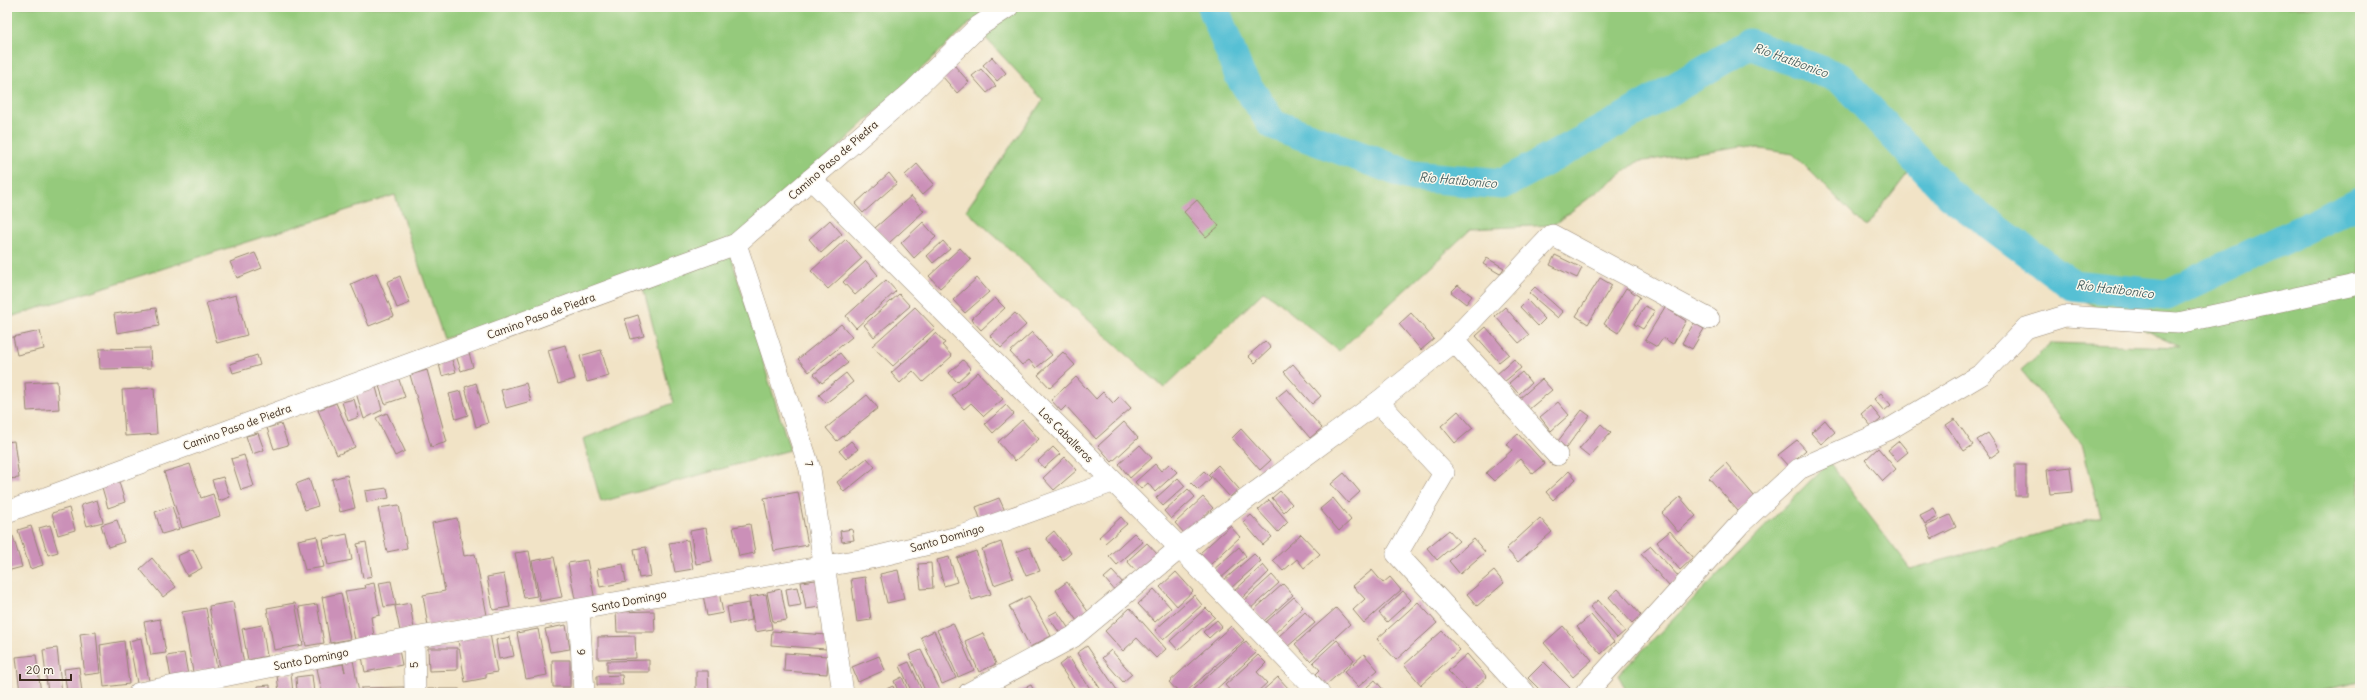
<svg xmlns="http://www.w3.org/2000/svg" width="2367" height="700" viewBox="0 0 2367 700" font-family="Delius,sans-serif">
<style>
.green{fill:#95ca7b;stroke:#687a4c}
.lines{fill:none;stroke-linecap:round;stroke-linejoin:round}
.river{stroke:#57c0d4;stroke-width:31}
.building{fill:#cb90b8}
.minor-casing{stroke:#968672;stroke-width:22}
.minor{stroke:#fff;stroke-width:21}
.labels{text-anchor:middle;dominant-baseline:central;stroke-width:3;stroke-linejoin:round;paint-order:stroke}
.street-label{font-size:11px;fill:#3b2a1e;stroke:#fbf7ec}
.water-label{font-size:12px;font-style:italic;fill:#455e5e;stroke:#fbf7ec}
</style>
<rect width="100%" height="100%" fill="#fbf7ec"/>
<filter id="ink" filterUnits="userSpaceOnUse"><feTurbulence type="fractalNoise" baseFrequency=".025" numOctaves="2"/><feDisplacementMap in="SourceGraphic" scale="8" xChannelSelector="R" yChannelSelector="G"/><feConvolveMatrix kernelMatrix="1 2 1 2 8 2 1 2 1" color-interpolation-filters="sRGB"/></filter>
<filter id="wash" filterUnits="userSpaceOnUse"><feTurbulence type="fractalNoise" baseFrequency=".012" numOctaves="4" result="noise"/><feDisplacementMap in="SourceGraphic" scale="16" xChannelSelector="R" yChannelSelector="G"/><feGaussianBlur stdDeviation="0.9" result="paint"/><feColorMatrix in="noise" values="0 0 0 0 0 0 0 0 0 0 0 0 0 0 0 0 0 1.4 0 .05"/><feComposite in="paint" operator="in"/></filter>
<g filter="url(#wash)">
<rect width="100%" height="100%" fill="#f1e3c6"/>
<path class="green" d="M7,7H2360V682L2311,693H1628L1618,675L1829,462L1910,569L2101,517L2082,444L2021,370L2052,343L2180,347L2063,291L1921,155L1866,227L1793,154L1742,146L1637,162L1553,225L1471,229L1339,351L1264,291L1164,388L966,210L1043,100L971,22L729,250L790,450L601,502L583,439L673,403L640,276L444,339L395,195L7,318Z"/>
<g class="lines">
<path class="river" d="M1213,7L1240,76L1273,124L1412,176L1503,184L1617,122L1749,44L1840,78L1949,194L2072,285L2167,295L2360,202"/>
</g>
<g id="blocks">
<g class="building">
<path d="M992,57L1006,73L997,81L983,65Z"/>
<path d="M954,65L969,82L957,93L942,76Z"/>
<path d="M981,69L996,86L987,93L972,76Z"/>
<path d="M917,164L934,184L922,195L905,175Z"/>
<path d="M889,173L897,183L863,213L855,204Z"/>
<path d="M911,196L924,211L889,243L875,228Z"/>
<path d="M1197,200L1219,226L1206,237L1184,212Z"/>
<path d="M830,220L842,234L821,253L809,239Z"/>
<path d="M923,222L936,237L914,258L901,243Z"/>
<path d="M846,239L862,258L828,289L811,271Z"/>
<path d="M943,241L950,249L933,263L927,256Z"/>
<path d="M960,248L971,260L940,288L929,276Z"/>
<path d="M255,253L262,268L237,278L230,262Z"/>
<path d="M1555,255L1582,268L1577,278L1550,265Z"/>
<path d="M1487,258L1504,268L1500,274L1483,264Z"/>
<path d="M866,261L878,275L855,295L843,282Z"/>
<path d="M376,273L394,316L369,326L351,284Z"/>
<path d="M400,276L410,303L397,308L387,282Z"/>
<path d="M977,278L989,292L965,313L953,300Z"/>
<path d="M1600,278L1612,285L1588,324L1576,316Z"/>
<path d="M886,280L896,291L856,328L846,316Z"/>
<path d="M1458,285L1472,296L1466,304L1451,292Z"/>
<path d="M1535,287L1563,312L1558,318L1529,293Z"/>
<path d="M1626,288L1640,297L1618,333L1604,324Z"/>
<path d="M899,294L910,306L874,337L864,325Z"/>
<path d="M236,295L247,335L217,343L206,303Z"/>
<path d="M995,298L1005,308L981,330L971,319Z"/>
<path d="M1527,300L1545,319L1538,326L1520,307Z"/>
<path d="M1645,306L1655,311L1643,329L1634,324Z"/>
<path d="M915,307L935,328L893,366L872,346Z"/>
<path d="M1505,307L1529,335L1519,343L1495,316Z"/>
<path d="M1665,307L1686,321L1673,344L1663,338L1657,347L1645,340Z"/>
<path d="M156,308L159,326L117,333L114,314Z"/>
<path d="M1015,313L1026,325L1001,348L990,336Z"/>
<path d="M1411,313L1434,339L1421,350L1399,324Z"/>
<path d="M638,315L644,336L631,339L625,319Z"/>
<path d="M1694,323L1704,329L1692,349L1682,343Z"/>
<path d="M841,324L852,337L809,372L798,359Z"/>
<path d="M1486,327L1509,354L1499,362L1476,336Z"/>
<path d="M40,331L44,349L17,355L13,337Z"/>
<path d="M1032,332L1052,355L1036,368L1029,360L1022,365L1010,352Z"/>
<path d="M936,333L945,343L942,345L952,356L923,382L913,371L900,383L891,373Z"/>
<path d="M1265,341L1271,348L1255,363L1248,356Z"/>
<path d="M565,345L575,379L558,384L548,350Z"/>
<path d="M150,348L151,368L100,369L99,349Z"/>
<path d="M468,349L473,367L461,371L455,352Z"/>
<path d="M601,350L609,376L587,382L580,356Z"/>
<path d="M1063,352L1075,365L1050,388L1038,375Z"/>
<path d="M840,353L848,363L822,383L814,374Z"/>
<path d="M257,355L260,365L233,373L230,364Z"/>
<path d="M451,357L456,372L442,376L438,360Z"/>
<path d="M1514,359L1521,368L1504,382L1497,374Z"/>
<path d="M963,360L971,369L957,382L949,373Z"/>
<path d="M1293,364L1321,396L1312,404L1284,372Z"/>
<path d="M427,370L447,442L431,447L410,375Z"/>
<path d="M978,372L1003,399L984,416L971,403L964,409L952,396Z"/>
<path d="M1522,372L1531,383L1519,394L1509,383Z"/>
<path d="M846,373L853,382L826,403L819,395Z"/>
<path d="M397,374L405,397L385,404L377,380Z"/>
<path d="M1076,377L1096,399L1103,392L1113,403L1120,396L1131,408L1096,439L1066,406L1061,411L1051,400Z"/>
<path d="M1542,379L1552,390L1528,410L1519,399Z"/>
<path d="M57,381L59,409L27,411L25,383Z"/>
<path d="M476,383L488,423L476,427L465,387Z"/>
<path d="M526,383L531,401L506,408L501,390Z"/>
<path d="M376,387L382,410L364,419L356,393Z"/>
<path d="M154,388L157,434L125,436L122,390Z"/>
<path d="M1287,389L1322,428L1310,438L1276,398Z"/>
<path d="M461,391L468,415L456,419L449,394Z"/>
<path d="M1881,393L1891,405L1884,411L1874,399Z"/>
<path d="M867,395L878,408L837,441L826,428Z"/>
<path d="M354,399L359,417L348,421L342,402Z"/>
<path d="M1558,402L1569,415L1551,431L1540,417Z"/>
<path d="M336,403L355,447L337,455L318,410Z"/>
<path d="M1006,405L1014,414L993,433L985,424Z"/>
<path d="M1870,406L1881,419L1872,427L1861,414Z"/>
<path d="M1582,410L1590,416L1566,448L1558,441Z"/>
<path d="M1458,411L1473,428L1455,443L1441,426Z"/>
<path d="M387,413L405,451L395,456L376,418Z"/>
<path d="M1955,419L1973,445L1964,451L1946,425Z"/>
<path d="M1022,420L1039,439L1015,461L998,442Z"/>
<path d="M1825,420L1835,432L1821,444L1811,433Z"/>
<path d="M1124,422L1138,438L1112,462L1098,446Z"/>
<path d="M281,424L288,445L274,449L267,428Z"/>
<path d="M1601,424L1611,433L1589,457L1579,449Z"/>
<path d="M1241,429L1270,461L1260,470L1232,438Z"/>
<path d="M258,433L264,450L252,454L246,436Z"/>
<path d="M1988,433L2000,451L1990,458L1977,440Z"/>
<path d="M1518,434L1545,464L1533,474L1520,459L1494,481L1486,473L1512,450L1507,444Z"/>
<path d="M1797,440L1806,450L1788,466L1778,455Z"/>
<path d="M14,441L19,478L7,479V442Z"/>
<path d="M851,441L858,449L846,459L839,451Z"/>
<path d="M1899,441L1908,452L1897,461L1888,450Z"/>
<path d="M1140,445L1152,458L1130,478L1119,464Z"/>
<path d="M1053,447L1060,454L1044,468L1038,461Z"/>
<path d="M1878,448L1896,469L1883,481L1865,460Z"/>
<path d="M244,455L254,486L241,490L231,459Z"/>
<path d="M1065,457L1077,470L1054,490L1043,478Z"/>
<path d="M867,458L875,467L844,492L837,482Z"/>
<path d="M1726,463L1755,497L1738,511L1709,478Z"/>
<path d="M190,464L201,498L213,494L220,516L182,528L164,472Z"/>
<path d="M1155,464L1161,471L1169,464L1177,472L1155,492L1148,483L1141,489L1135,482Z"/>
<path d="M1218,465L1239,489L1230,497L1209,474Z"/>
<rect x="2015" y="465" width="11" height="31"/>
<path d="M2070,467L2073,492L2050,494L2047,470Z"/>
<path d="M1204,471L1211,478L1198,490L1191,483Z"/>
<path d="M1569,471L1576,479L1553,500L1546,492Z"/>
<path d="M1344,473L1360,492L1348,503L1331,484Z"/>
<path d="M347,475L355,508L340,512L332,479Z"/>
<path d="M223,477L230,497L219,501L212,480Z"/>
<path d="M1178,478L1185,486L1163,506L1156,498Z"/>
<path d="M118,479L125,502L108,508L101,484Z"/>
<path d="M309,479L318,506L305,510L296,484Z"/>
<path d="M387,488L389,498L367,502L365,491Z"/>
<path d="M1188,489L1195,497L1171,519L1164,511Z"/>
<path d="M1280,491L1292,504L1284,512L1272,498Z"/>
<path d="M798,492L808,545L774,551L764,498Z"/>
<path d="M1203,497L1213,508L1185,534L1175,523Z"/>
<path d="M1680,497L1696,516L1678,532L1662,513Z"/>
<path d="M999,498L1005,511L981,521L976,507Z"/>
<path d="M1333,498L1351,520L1339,531L1320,509Z"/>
<path d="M97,500L103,522L87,526L81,505Z"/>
<path d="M1269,500L1288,522L1278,532L1258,510Z"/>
<path d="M399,505L407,548L387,552L378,508Z"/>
<path d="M172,506L179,529L162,534L155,512Z"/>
<path d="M69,508L75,530L58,535L52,513Z"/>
<path d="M1934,508L1938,517L1925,524L1920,515Z"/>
<path d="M1251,515L1272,537L1263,545L1243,522Z"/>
<path d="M1950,515L1956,527L1932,539L1926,526Z"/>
<path d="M1121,517L1127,524L1105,543L1099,537Z"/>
<path d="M457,518L464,556L475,554L487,615L428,626L423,595L445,591L432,523Z"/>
<path d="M1540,518L1552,532L1518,562L1506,549Z"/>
<path d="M117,520L124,542L108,547L101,525Z"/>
<path d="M750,524L755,553L739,556L733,527Z"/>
<path d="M50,525L58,552L48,555L39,528Z"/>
<path d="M31,526L43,565L30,569L18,530Z"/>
<path d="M1230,526L1240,537L1210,565L1200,553Z"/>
<path d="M706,528L712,561L696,564L690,531Z"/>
<path d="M852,529L854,540L842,542L840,531Z"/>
<path d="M1449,530L1459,541L1437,560L1427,548Z"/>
<path d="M1054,531L1071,553L1063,560L1046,538Z"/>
<path d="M1670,531L1693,558L1680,570L1657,542Z"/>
<path d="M1134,533L1143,542L1117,565L1109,556Z"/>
<path d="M347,534L352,560L328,565L323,539Z"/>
<path d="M1301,534L1320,554L1304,568L1297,559L1283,571L1273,560Z"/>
<path d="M13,536L22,567L7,571V538Z"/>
<path d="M317,536L324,567L305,570L298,540Z"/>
<path d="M1474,539L1485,552L1460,574L1449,561Z"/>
<path d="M688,540L693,569L675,572L669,543Z"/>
<path d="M366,542L372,576L363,578L357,544Z"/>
<path d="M1001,542L1013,578L994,585L982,549Z"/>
<path d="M1147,543L1158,555L1138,573L1127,561Z"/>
<path d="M1651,546L1679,577L1669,586L1641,554Z"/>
<path d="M646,547L651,576L639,578L634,549Z"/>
<path d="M1030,547L1040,571L1026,576L1016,552Z"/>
<path d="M1239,547L1246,556L1220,579L1212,571Z"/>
<path d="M193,549L202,568L187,576L177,556Z"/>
<path d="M529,551L537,596L524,598L515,553Z"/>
<path d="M976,551L991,594L972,600L957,558Z"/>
<path d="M1254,554L1261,561L1231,588L1224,580Z"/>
<path d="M554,557L562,597L540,601L532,561Z"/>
<path d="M949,557L957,582L944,586L937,560Z"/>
<path d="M152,558L176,587L163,597L140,569Z"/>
<path d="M587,560L595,600L576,604L568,563Z"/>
<path d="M931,563L933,588L921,589L918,564Z"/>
<path d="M623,564L626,582L600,587L597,569Z"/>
<path d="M1263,565L1269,572L1241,599L1234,591Z"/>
<path d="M898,570L904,599L887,603L880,574Z"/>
<path d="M1372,570L1383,583L1390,577L1401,590L1364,623L1353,610L1365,599L1353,586Z"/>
<path d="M1112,571L1125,585L1117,593L1104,578Z"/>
<path d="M1494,571L1504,583L1477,606L1467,594Z"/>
<path d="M1176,572L1193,591L1177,606L1160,587Z"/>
<path d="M504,574L510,607L493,610L487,577Z"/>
<path d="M1272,575L1279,583L1249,610L1242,602Z"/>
<path d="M865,577L871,620L857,622L851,579Z"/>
<path d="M823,579L828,606L806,609L801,582Z"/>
<path d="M391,581L396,605L384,607L379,583Z"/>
<path d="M1067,582L1089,613L1077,621L1056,590Z"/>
<path d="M374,583L380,615L371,617L374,636L355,640L345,591L366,588L365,585Z"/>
<path d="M1283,584L1293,595L1264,621L1254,610Z"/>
<path d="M797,587L801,605L789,607L786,589Z"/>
<path d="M781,589L787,620L773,622L767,592Z"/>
<path d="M1154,589L1171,608L1155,622L1138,604Z"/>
<path d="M1618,589L1641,615L1632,623L1609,597Z"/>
<path d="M1403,591L1411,600L1387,622L1379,613Z"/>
<path d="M719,592L723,613L707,616L703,595Z"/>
<path d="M341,593L350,639L330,643L322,597Z"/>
<path d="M766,594L772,629L755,632L749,597Z"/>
<path d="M1194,595L1202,605L1163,640L1155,630Z"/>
<path d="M1029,596L1051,636L1030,647L1009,606Z"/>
<path d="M1294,597L1303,607L1274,634L1265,623Z"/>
<path d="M1598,600L1625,631L1617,638L1590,607Z"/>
<path d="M233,602L244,664L220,668L209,606Z"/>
<path d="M1418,602L1437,623L1396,660L1377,639Z"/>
<path d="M295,603L303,645L274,650L267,608Z"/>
<path d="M410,603L414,629L400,631L395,606Z"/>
<path d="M749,603L752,620L730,624L727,607Z"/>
<path d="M317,604L324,643L306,646L299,607Z"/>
<path d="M206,608L217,668L193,672L182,612Z"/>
<path d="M1130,608L1166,649L1156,658L1137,638L1123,651L1105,631Z"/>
<path d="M1206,608L1215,617L1178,650L1170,641Z"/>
<path d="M1336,608L1350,624L1310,661L1295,644Z"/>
<path d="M654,611L655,632H617L616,612Z"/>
<path d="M1057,611L1069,629L1061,635L1048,616Z"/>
<path d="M1305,612L1315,623L1287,647L1278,637Z"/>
<path d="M1591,615L1614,642L1601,654L1577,627Z"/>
<path d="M160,619L166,653L151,655L144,622Z"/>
<path d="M1217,620L1222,626L1209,638L1203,632Z"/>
<path d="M953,623L974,670L958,677L937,630Z"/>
<path d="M262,625L267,656L248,660L242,629Z"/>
<path d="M566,625L570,649L550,652L545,629Z"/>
<path d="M1231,626L1244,640L1185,693H1179L1169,682Z"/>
<path d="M1563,626L1592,660L1573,677L1544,643Z"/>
<path d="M538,629L547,675L526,679L517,633Z"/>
<path d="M772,631L827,635L826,649L771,645Z"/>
<path d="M934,631L956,678L942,684L921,637Z"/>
<path d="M1442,631L1460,650L1421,685L1404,665Z"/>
<path d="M96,632L100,673L85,675L80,634Z"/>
<path d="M983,633L996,664L979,672L965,641Z"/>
<path d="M490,634L497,672L486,674V678L465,682L458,640Z"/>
<path d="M635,636L636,658L598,659V637Z"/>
<path d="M510,637L514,656L499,659L496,640Z"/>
<path d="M141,638L149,681L137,683L129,641Z"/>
<path d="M1337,640L1354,660L1326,685L1316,674L1320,670L1313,662Z"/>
<path d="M124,641L129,684L104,687L100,645Z"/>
<path d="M1246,641L1256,653L1212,693H1189Z"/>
<path d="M1087,646L1117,690L1112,693H1103L1077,653Z"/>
<path d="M57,648L62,693H48L43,650Z"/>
<path d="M428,648H457V670L429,671Z"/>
<path d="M399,650L402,665L365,672L362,657Z"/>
<path d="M921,650L940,690L933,693H926L909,655Z"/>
<path d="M1111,650L1132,674L1123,682L1102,658Z"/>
<path d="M184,653L188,675L171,678L167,656Z"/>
<path d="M785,653L828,656L827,674L784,671Z"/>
<path d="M1364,654L1378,670L1358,687L1344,672Z"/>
<path d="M1467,654L1487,677L1469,693L1448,671Z"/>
<path d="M36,655L41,693H20L16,657Z"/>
<path d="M1258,655L1266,663L1257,672L1267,683L1256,693H1232L1225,685Z"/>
<path d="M879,656L885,670L858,682L852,667Z"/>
<path d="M1069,657L1093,693H1078L1059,665Z"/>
<path d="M7,658H8L12,693H7Z"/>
<path d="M353,660L359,693H322L317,668L343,664L345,672L343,662Z"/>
<path d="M552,660H570V687H553Z"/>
<path d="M649,660V672H607V661Z"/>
<path d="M909,662L923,693H912L900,666Z"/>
<path d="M1544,662L1570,688L1565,693H1543L1528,678Z"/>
<path d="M79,667L82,693H67L64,669Z"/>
<path d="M696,671H708L709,693H696Z"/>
<path d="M291,673L293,693H279L277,675Z"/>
<path d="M312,675L314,693H297L296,677Z"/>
<path d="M622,675L623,685H597V676Z"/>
<path d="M902,677L909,693H899L894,681Z"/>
<path d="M1278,677L1289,689L1285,693H1260Z"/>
<path d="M1375,680L1386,693H1360Z"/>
<path d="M270,685V693H258V686Z"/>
<path d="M1031,685L1035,693H1019L1018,691Z"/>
<path d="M893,686L896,693H877Z"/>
<path d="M404,687V693H361V688Z"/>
<path d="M226,689V693H210V691Z"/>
<rect x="428" y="689" width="31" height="4"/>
</g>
</g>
</g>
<g filter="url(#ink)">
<use href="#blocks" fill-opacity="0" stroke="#968672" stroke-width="1"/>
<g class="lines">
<defs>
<g id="minor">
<path d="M811,179L1180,548L1319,693"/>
<path d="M736,244L810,469L843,693"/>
<path d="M1453,340L1557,455"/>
<path d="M1378,402L1444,473L1397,554L1525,693"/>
<path d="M7,512L736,244L912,92L979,26L1008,7"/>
<path d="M579,611L584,693"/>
<path d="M414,638L415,693"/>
<path d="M139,693L414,638L871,558L962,536L1112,482"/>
<path d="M969,693L1073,637L1180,548L1378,402L1447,347L1552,235L1709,319"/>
<path d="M1586,693L1741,523L1799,469L1888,430L1982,374L2026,328L2065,316L2178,323L2360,284"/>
</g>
</defs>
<use href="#minor" class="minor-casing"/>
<use href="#minor" class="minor"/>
</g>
</g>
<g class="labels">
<g class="street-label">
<text transform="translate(833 160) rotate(-41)">Camino Paso de Piedra</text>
<text transform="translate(541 316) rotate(-20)">Camino Paso de Piedra</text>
<text transform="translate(237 427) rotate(-20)">Camino Paso de Piedra</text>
<text transform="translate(1066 435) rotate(45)">Los Caballeros</text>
<text transform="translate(809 464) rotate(73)">7</text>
<text transform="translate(947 538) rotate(-16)">Santo Domingo</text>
<text transform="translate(629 601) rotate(-11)">Santo Domingo</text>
<text transform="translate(581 652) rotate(-94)">6</text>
<text transform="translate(311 659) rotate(-11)">Santo Domingo</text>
<text transform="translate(414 665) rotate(-91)">5</text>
</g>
<g class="water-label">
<text transform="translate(1791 60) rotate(20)">Río Hatibonico</text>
<text transform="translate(1458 180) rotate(5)">Río Hatibonico</text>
<text transform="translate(2115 289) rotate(7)">Río Hatibonico</text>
</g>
</g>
<rect width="2367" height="700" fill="none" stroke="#fbf7ec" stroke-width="24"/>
<path d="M20 674v6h51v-6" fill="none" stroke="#3b2a1e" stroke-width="2"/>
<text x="26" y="674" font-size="12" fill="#3b2a1e" stroke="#fbf7ec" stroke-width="3" paint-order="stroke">20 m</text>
</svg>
